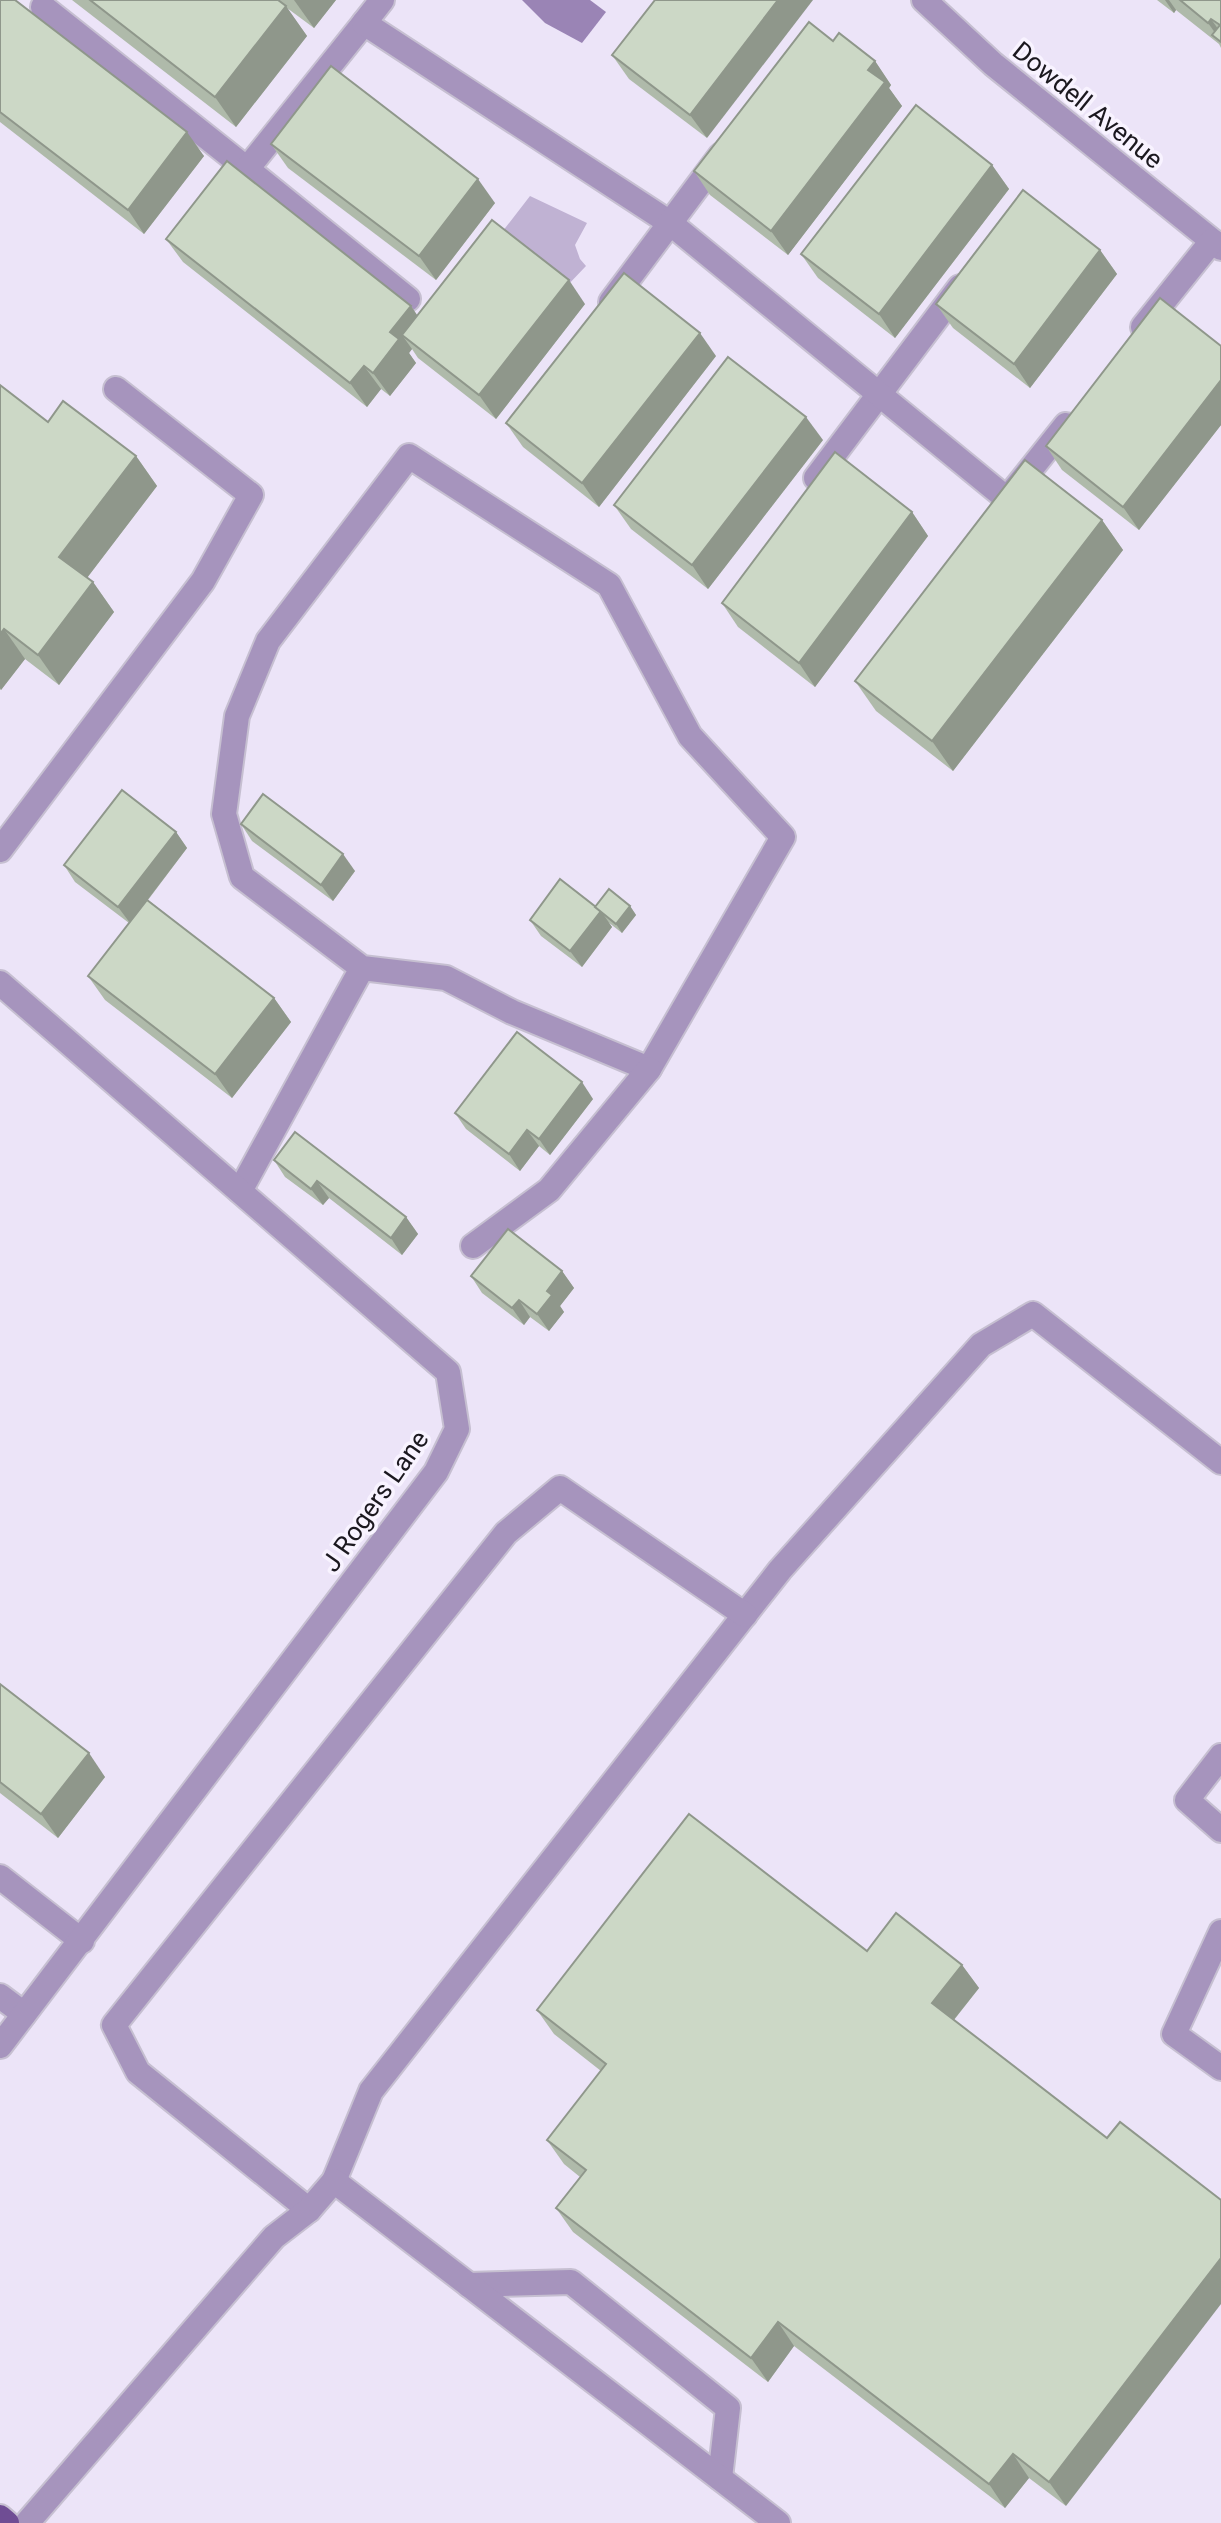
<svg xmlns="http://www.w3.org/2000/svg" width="1221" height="2523" viewBox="0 0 1221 2523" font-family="Roboto,sans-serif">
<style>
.green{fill:#c0b2d3}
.water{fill:#9a84b5}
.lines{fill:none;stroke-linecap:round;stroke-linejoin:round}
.lane-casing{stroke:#c6bfd1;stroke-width:28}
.street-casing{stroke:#c6bfd1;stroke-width:28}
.primary-casing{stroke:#c6bfd1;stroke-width:28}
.lane{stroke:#a694bd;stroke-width:24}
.street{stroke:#a694bd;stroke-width:24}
.primary{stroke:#6f4d94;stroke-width:24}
.wall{fill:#afbaaa}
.shaded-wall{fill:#8f978b}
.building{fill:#ccd8c6;stroke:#8f978b;stroke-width:2}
.labels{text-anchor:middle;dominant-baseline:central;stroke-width:7;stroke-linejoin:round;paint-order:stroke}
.street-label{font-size:26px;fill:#1b181f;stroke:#f8f3ff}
</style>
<rect width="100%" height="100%" fill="#ece4f8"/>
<path class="green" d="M530,196L587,223L575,245L580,259L586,266L565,288L499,236Z"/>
<path class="water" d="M522,0H590L606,12L582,43L545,23Z"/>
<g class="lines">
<defs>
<g id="lane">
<path d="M43,7L247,169"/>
<path d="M364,23L247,169L408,299"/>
<path d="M816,478L960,287"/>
<path d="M0,850L203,581L251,495L116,389"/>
<path d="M240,1191L362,968L242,877L224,814L237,716L268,641L409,456L609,585L690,736L783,837L649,1069L512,1012L446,978L362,968"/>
<path d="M473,1246L549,1190L649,1069"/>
<path d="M1221,1756L1187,1800L1221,1830"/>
<path d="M0,1877L82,1941"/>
<path d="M1221,1932L1174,2034L1221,2068"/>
<path d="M0,1996L24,2014"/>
<path d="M334,2181L371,2091L780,1570L981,1345L1033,1314L1221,1462"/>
<path d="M309,2210L138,2072L114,2025L506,1533L560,1488L745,1615"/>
<path d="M469,2285L571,2282L728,2408L720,2478"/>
<path d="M27,2523L274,2237L309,2210L334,2181L778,2523"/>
</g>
<g id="street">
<path d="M382,0L364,23L670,223L1007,499L1066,425"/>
<path d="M924,0L993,64L1221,248"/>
<path d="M611,302L721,155"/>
<path d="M1143,327L1212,241"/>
<path d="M0,983L448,1372L457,1429L436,1472L0,2046"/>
</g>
<path id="primary" d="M0,2517L7,2523"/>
</defs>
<use href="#lane" class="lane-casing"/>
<use href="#street" class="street-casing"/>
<use href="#primary" class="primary-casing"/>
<use href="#lane" class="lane"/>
<use href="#street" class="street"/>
<use href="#primary" class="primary"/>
</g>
<g class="wall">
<path d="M0,0L204,156L144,234L0,122Z"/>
<path d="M72,0H336L314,28L287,8L307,36L236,127Z"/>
<path d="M655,0L707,138L629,79L612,55Z"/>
<path d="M1157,0H1221V48L1219,44L1176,10L1174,13Z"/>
<path d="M833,41L875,61L891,85L889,88L902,106L788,255L710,195L694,171Z"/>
<path d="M271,144L495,203L436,280L288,168Z"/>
<path d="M992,165L1009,189L895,338L818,278L801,254Z"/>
<path d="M166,239L411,306L417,315L585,304L496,419L418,358L412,349L409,353L416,363L390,396L381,389L367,407L183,262Z"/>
<path d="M1100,250L1117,274L1030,388L953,328L936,304Z"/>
<path d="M1221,346V425L1139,530L1062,470L1046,446Z"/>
<path d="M716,356L599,507L523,447L506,423Z"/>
<path d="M0,385L48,422L136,456L157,486L87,578L93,582L114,612L59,685L25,659L1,690L0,689Z"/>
<path d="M823,440L708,589L631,529L614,505Z"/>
<path d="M912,512L928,536L815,687L738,627L722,603Z"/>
<path d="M1102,520L1123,550L953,771L876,711L855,681Z"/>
<path d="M241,824L355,871L333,901L252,841Z"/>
<path d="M176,832L187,848L148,900L274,998L291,1022L232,1098L105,1000L88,976L129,923L75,882L64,865Z"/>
<path d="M630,906L636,915L622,933L608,922L612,927L582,967L541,936L530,920L595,907Z"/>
<path d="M593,1099L550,1155L539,1146L520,1171L466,1129L455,1113Z"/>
<path d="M274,1160L406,1217L418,1234L402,1255L329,1198L323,1205L285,1177Z"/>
<path d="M562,1271L574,1288L560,1306L564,1312L549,1331L530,1317L524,1325L482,1293L471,1276Z"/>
<path d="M0,1684L105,1777L58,1838L0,1793Z"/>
<path d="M867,1951L962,1965L979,1988L954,2020L1066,2506L1029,2478L1005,2508L794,2346L768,2382L573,2232L556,2208L580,2177L564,2164L547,2140L601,2071L554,2034L537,2010Z"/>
</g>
<g class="shaded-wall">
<path d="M294,0H336L314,28Z"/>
<path d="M778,0H813L707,138L690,115Z"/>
<path d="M1165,0H1169L1176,10L1174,13Z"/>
<path d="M286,6L307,36L236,127L215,97Z"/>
<path d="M1211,19L1221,33V41L1208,23Z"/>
<path d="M875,61L891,85L889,88L902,106L788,255L771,231L868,70Z"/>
<path d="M187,132L204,156L144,234L128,210Z"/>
<path d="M992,165L1009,189L895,338L879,314Z"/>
<path d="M478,179L495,203L436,280L419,256Z"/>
<path d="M1100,250L1117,274L1030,388L1014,364Z"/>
<path d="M569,280L585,304L496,419L479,395Z"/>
<path d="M411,306L427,330L402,335L412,349L409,353L416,363L390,396L373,373L390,332Z"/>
<path d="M700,333L716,356L599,507L582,483Z"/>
<path d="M364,366L381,389L367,407L350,383Z"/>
<path d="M1221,380V425L1139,530L1123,507Z"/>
<path d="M806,417L823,440L708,589L692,565Z"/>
<path d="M136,456L157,486L80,587L59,557Z"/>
<path d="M912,512L928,536L815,687L799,663Z"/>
<path d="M1102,520L1123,550L953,771L932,741Z"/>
<path d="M93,582L114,612L59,685L38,655Z"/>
<path d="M4,629L25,659L1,690L0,688V634Z"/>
<path d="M176,832L187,848L130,923L118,907Z"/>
<path d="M343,854L355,871L333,901L321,885Z"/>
<path d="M630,906L636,915L622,933L616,924Z"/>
<path d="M601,911L612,927L582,967L570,951Z"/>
<path d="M274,998L291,1022L232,1098L215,1074Z"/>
<path d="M582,1082L593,1099L550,1155L539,1139Z"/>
<path d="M527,1130L539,1146L520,1171L509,1154Z"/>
<path d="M317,1181L329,1198L323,1205L311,1189Z"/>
<path d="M406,1217L418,1234L402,1255L391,1238Z"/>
<path d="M562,1271L574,1288L560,1306L564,1312L549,1331L537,1314L547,1291Z"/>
<path d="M519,1300L530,1317L524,1325L512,1308Z"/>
<path d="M89,1753L105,1777L58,1838L41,1814Z"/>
<path d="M962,1965L979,1988L948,2027L932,2003Z"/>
<path d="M1221,2258V2304L1066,2506L1049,2482Z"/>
<path d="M778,2322L794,2346L768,2382L751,2358Z"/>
<path d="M1013,2454L1029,2478L1005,2508L989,2484Z"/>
</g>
<g class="building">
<path d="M0,0H15L187,132L128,210L0,112Z"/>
<path d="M90,0H278L286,6L215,97Z"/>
<path d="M655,0H778L690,115L612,55Z"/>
<path d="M1180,0H1221V42L1212,35L1220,25L1211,19L1208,23Z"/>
<path d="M809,22L833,41L839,33L875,61L868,70L885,82L771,231L694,171Z"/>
<path d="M331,66L478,179L419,256L271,144Z"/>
<path d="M916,105L992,165L879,314L801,254Z"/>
<path d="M227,161L411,306L390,332L399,339L373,373L364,366L350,383L166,239Z"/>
<path d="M1023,190L1100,250L1014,364L936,304Z"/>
<path d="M492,220L569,280L479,395L402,335Z"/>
<path d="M624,273L700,333L582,483L506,423Z"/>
<path d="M1160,298L1221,346V380L1123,507L1046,446Z"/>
<path d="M728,357L806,417L692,565L614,505Z"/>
<path d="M0,385L48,422L63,401L136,456L59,557L93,582L38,655L4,629L0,634Z"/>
<path d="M835,452L912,512L799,663L722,603Z"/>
<path d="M1025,460L1102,520L932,741L855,681Z"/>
<path d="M122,790L176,832L118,907L64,865Z"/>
<path d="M263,794L343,854L321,885L241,824Z"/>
<path d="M560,879L601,911L570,951L530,920Z"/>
<path d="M609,889L630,906L616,924L595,907Z"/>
<path d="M147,900L274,998L215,1074L88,976Z"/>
<path d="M517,1032L582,1082L539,1139L527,1130L509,1154L455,1113Z"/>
<path d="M295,1132L406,1217L391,1238L317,1181L311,1189L274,1160Z"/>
<path d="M508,1229L562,1271L547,1291L552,1295L537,1314L519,1300L512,1308L471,1276Z"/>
<path d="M0,1684L89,1753L41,1814L0,1782Z"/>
<path d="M689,1814L867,1951L896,1913L962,1965L932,2003L1107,2138L1120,2122L1221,2200V2258L1049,2482L1013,2454L989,2484L778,2322L751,2358L556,2208L586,2170L547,2140L606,2064L537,2010Z"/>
</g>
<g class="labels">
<g class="street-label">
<text transform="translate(1088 105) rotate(39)">Dowdell Avenue</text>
<text transform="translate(375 1501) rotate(-55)">J Rogers Lane</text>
</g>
</g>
</svg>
